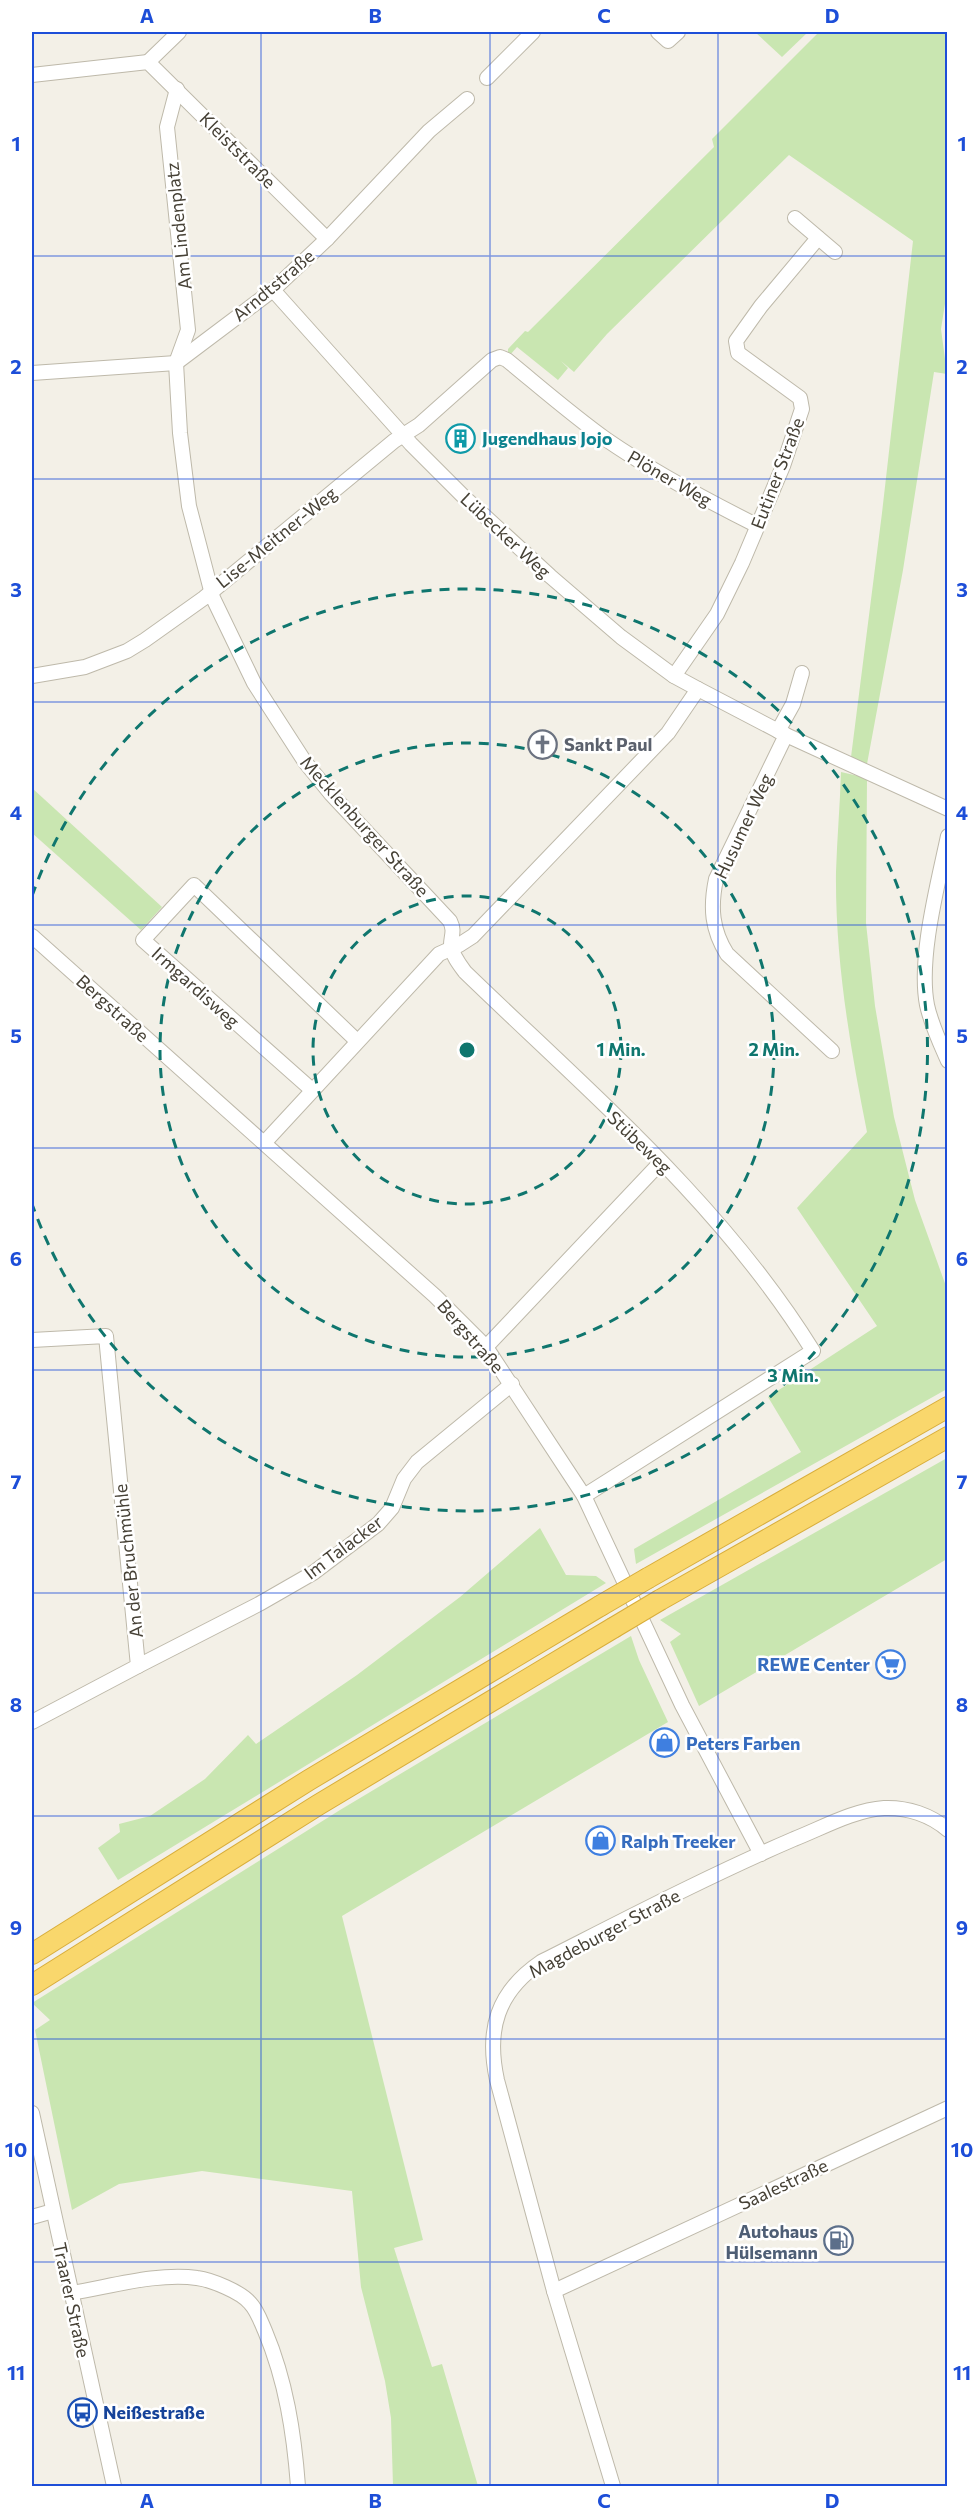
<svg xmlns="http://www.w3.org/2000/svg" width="979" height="2518" viewBox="0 0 979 2518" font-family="Commissioner,sans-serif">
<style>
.green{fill:#c9e6b1}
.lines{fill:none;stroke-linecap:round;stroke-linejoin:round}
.minor-casing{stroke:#beb9aa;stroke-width:16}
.highway-casing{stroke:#d8ad3b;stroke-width:22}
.minor{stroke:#fff;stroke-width:14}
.highway{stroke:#f9d76c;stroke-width:20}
.highway-bridge-casing{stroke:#d8ad3b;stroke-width:22;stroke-linecap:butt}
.highway-bridge{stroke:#f9d76c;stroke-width:20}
.grid{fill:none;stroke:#1d4ed8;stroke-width:1.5;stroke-opacity:0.55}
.ring{fill:none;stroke:#0f766e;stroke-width:3;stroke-dasharray:10 8}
.labels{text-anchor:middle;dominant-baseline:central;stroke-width:5;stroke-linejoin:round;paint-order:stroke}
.street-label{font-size:18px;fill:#464136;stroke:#fff}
.culture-label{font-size:18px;font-weight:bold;fill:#0d838f;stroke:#fff;text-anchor:start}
.worship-label{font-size:18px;font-weight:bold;fill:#5b616d;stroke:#fff;text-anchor:start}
.shop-label{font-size:18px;font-weight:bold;fill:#366cbe;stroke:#fff;text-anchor:start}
.service-label{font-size:18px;font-weight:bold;fill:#4e5e75;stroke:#fff;text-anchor:end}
.transit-label{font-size:18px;font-weight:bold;fill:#164399;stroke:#fff;text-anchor:start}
.centre{fill:#0f766e;stroke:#fff;stroke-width:3}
.ring-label{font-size:18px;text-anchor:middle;font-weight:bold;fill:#0f766e;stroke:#fff;stroke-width:5;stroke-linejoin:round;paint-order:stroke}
.neatline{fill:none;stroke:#1d4ed8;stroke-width:2}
.grid-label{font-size:20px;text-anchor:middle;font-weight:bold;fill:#1d4ed8}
</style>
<rect width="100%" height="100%" fill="#f3f0e7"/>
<g class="green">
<path d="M755,32H808L782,57Z"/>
<path d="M819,32H947L948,285L941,329L947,374L934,372L903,570L867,764L851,757L882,513L913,241L789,155L607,334L574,372L561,361L568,368L558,380L517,347L510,355L508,353V349L525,331L528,332L714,147L712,139Z"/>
<path d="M841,772L867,778L866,923L875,1006L894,1117L915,1200L947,1289V1389L636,1564L634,1549L801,1452L768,1397L877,1326L797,1208L867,1132C850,1047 835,959 836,872C837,839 840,805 841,772Z"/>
<path d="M32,788L162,907L141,930L32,833Z"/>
<path d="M947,1458V1559L699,1706L670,1642L681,1634L660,1620Z"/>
<path d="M540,1528L566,1575L596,1576L606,1583L118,1880L98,1848L120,1832L119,1824L150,1816L205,1779L248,1735L256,1744L357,1675L460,1597Z"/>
<path d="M631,1636L639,1660L668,1722L342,1916L423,2240L394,2248L432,2367L442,2364L478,2486H393L391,2418L385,2381L361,2287L352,2191L202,2171L119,2184L72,2210L35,2030L50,2020L32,2003L340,1810Z"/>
</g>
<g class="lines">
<defs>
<g id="minor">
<path d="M658,32L668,41L678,32"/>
<path d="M148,62L179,32"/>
<path d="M32,75L148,62L327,239"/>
<path d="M487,78L533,32"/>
<path d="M177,89L167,127L188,330L176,363L180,433L189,506L213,598L254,683L305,762L331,794L450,921C455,931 451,936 451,945C452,955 459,964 465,972C588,1091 722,1204 813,1351L584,1496"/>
<path d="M795,218L835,252"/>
<path d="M273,290L411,444L465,498L550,576L621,637L674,676L698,689L786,735L948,809"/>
<path d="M32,373L176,363L273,290L327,239L429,131L467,99"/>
<path d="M32,676L85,667L127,651L145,640L204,598L394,441L419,425L492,360L500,357L507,360C540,387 572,415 607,440C655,473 706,500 758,526"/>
<path d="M674,676L717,614L742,563L783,466L802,409L800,398L738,353L736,341L761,306L818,238"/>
<path d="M778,731L793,704L802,673"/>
<path d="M786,735L716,879C710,908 712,930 727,954L832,1051"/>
<path d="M948,836C938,884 918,958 927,1005C931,1024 940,1043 948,1061"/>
<path d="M32,936L435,1296L486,1347L584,1496L682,1705L761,1854"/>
<path d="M312,1090L143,940L194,885L357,1041"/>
<path d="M265,1142L439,954L459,945L473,936L668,733L698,689"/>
<path d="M32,1340L106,1336L138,1666L32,1722"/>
<path d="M486,1347L661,1162"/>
<path d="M138,1666L259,1604L313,1573L378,1524L392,1508L404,1479L417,1462L512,1384"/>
<path d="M32,2113L114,2486"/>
<path d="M32,2217L53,2211"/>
<path d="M554,2291L948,2108"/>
<path d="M71,2293C109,2287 159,2272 197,2278C212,2280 241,2292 250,2303C257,2310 261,2322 265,2331C286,2381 294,2433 298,2486"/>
<path d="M613,2486L554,2291L497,2080C486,2030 497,1992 541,1962C624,1920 708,1876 794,1839C822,1828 854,1810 884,1808C907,1807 931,1815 948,1830"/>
</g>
<g id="highway">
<path d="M648,1578L948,1407"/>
<path d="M660,1600L948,1437"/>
<path d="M32,1954L309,1780L600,1606"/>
<path d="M32,1985L318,1805L613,1628"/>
</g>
</defs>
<use href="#minor" class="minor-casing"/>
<use href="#highway" class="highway-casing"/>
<use href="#minor" class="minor"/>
<use href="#highway" class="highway"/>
<defs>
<g id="highway-bridge">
<path d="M600,1606L648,1578"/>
<path d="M613,1628L660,1600"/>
</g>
</defs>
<use href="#highway-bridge" class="highway-bridge-casing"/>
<use href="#highway-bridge" class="highway-bridge"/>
</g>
<path class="grid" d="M261,32V2486M490,32V2486M718,32V2486M32,256H948M32,479H948M32,702H948M32,925H948M32,1148H948M32,1370H948M32,1593H948M32,1816H948M32,2039H948M32,2262H948"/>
<g class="ring">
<circle cx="467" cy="1050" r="154"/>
<circle cx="467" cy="1050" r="307"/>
<path d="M32 896A461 461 0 1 1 32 1204"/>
</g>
<defs>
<symbol id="building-ring" viewBox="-11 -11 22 22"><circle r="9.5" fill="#fff" stroke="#0f9aa8" stroke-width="1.5"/><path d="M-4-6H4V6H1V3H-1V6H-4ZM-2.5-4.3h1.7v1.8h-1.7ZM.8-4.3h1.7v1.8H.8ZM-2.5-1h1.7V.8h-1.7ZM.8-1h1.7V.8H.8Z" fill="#0f9aa8"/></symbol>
<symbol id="church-ring" viewBox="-11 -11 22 22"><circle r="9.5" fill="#fff" stroke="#6b7280" stroke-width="1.5"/><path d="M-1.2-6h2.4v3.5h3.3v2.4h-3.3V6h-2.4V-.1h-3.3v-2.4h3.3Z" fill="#6b7280"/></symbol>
<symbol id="supermarket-ring" viewBox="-11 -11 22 22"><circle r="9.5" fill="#fff" stroke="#3f7fe0" stroke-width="1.5"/><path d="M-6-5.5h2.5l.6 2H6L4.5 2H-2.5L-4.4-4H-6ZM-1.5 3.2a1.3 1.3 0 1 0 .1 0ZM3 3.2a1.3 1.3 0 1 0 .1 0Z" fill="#3f7fe0"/></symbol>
<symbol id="shop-ring" viewBox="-11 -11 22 22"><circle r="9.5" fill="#fff" stroke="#3f7fe0" stroke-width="1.5"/><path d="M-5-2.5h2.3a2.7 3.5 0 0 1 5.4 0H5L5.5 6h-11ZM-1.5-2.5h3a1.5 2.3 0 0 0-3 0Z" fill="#3f7fe0"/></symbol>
<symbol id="fuel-ring" viewBox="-11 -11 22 22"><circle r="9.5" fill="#fff" stroke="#5c6f8a" stroke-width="1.5"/><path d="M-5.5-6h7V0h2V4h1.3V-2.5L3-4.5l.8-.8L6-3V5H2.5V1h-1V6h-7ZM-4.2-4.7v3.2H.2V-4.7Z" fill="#5c6f8a"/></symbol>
<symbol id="bus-ring" viewBox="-11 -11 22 22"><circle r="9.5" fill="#fff" stroke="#1a4fb4" stroke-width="1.5"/><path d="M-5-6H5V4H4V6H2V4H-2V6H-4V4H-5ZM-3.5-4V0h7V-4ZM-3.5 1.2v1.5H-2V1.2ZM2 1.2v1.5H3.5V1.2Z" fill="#1a4fb4"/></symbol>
</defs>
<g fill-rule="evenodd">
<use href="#building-ring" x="444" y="422" width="33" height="33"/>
<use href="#church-ring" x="526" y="728" width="33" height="33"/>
<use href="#supermarket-ring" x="874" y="1648" width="33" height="33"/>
<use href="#shop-ring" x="648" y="1726" width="33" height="33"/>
<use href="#shop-ring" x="584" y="1824" width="33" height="33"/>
<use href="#fuel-ring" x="822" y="2224" width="33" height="33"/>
<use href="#bus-ring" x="66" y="2396" width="33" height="33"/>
</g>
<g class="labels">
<g class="street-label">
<text transform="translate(238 150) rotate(45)">Kleiststraße</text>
<text transform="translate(178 226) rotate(-96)">Am Lindenplatz</text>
<text transform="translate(273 285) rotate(-40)">Arndtstraße</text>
<text transform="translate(777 473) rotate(-69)">Eutiner Straße</text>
<text transform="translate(670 478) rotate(30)">Plöner Weg</text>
<text transform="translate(506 535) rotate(43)">Lübecker Weg</text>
<text transform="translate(276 537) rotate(-39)">Lise-Meitner-Weg</text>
<text transform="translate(365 826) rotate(48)">Mecklenburger Straße</text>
<text transform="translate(743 826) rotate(-65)">Husumer Weg</text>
<text transform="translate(196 987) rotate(42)">Irmgardisweg</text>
<text transform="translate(113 1008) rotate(42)">Bergstraße</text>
<text transform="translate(640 1142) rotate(44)">Stübeweg</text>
<text transform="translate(471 1336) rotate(49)">Bergstraße</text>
<text transform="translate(343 1547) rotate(-37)">Im Talacker</text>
<text transform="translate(128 1561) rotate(-96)">An der Bruchmühle</text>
<text transform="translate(604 1933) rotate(-28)">Magdeburger Straße</text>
<text transform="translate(783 2184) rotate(-25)">Saalestraße</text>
<text transform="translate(72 2300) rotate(78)">Traarer Straße</text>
</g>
<g class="culture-label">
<text x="482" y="438">Jugendhaus Jojo</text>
</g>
<g class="worship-label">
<text x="564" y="744">Sankt Paul</text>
</g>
<g class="shop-label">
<text x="870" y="1664" text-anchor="end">REWE Center</text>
<text x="686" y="1743">Peters Farben</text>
<text x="621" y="1841">Ralph Treeker</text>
</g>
<g class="service-label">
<text x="818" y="2231">Autohaus<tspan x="818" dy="21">Hülsemann</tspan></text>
</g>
<g class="transit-label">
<text x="103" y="2412">Neißestraße</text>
</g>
</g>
<circle cx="467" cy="1050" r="9" class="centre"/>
<g class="ring-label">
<text x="621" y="1056">1 Min.</text>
<text x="774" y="1056">2 Min.</text>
<text x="793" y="1382">3 Min.</text>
</g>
<rect width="979" height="2518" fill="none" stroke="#ffffff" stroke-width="66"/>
<rect x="33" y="33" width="913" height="2452" class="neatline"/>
<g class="grid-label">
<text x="147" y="23">A</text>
<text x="375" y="23">B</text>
<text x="604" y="23">C</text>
<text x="832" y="23">D</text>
<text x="16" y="151">1</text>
<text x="962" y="151">1</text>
<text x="16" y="374">2</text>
<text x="962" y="374">2</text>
<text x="16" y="597">3</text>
<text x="962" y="597">3</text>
<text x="16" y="820">4</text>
<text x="962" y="820">4</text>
<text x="16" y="1043">5</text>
<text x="962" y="1043">5</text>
<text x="16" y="1266">6</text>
<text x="962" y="1266">6</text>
<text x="16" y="1489">7</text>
<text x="962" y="1489">7</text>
<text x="16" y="1712">8</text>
<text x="962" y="1712">8</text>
<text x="16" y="1935">9</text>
<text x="962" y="1935">9</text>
<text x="16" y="2157">10</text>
<text x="962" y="2157">10</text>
<text x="16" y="2380">11</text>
<text x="962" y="2380">11</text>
<text x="147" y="2508">A</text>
<text x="375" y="2508">B</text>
<text x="604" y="2508">C</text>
<text x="832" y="2508">D</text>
</g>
</svg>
